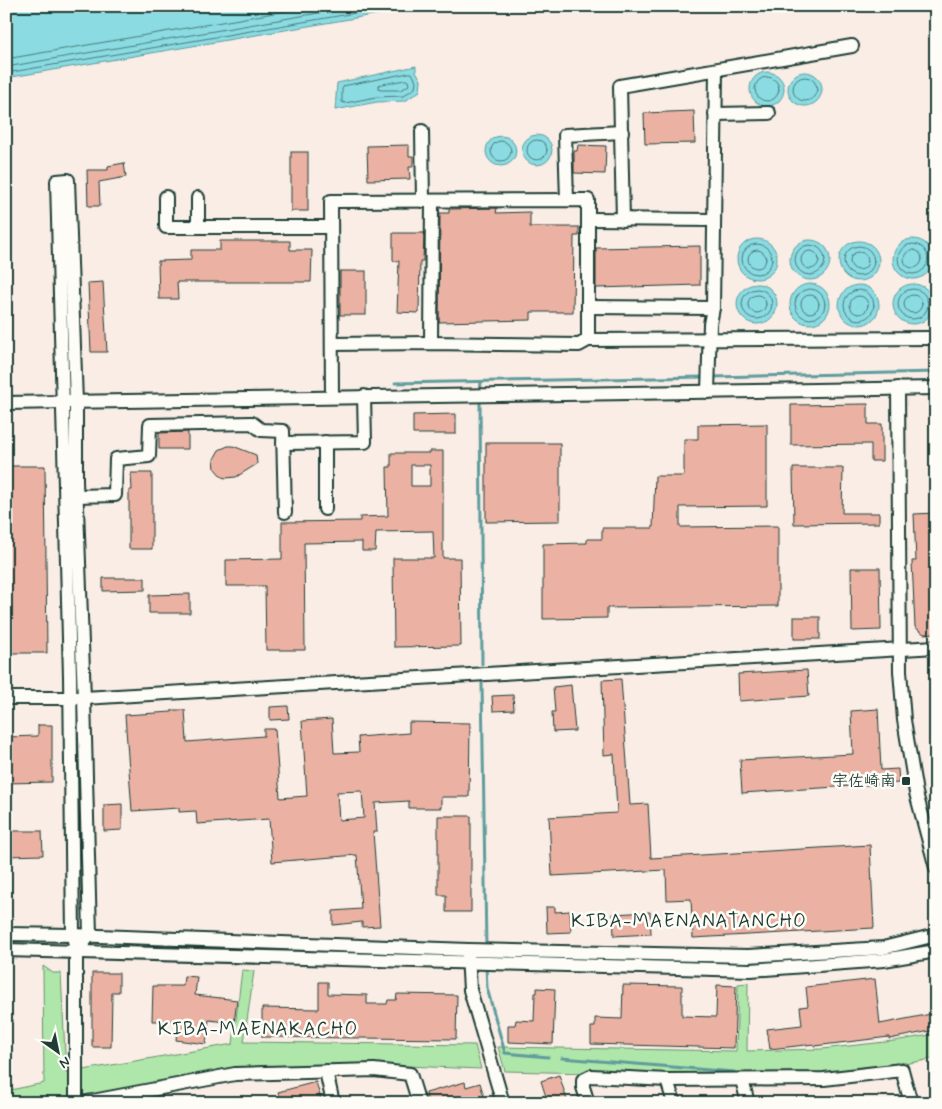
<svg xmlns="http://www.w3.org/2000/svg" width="942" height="1109" viewBox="0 0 942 1109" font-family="Mynerve,'Klee One',sans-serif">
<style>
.green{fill:#afe6a9;stroke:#67926e}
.water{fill:#8adbe2;stroke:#5f9c9c}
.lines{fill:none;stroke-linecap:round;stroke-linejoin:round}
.shore{stroke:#4a7c7a;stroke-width:1}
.stream{stroke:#5f9c9c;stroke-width:3}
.building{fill:#ebb2a3;stroke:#1f3d34;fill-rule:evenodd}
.minor-casing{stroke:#1f3d34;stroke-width:16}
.minor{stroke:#fdfcf7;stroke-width:12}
.poi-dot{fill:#1f3d34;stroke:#fdfcf7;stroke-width:2}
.labels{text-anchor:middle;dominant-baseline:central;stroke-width:5;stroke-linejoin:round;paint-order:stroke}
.poi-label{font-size:16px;font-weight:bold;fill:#1f3d34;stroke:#fdfcf7;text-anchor:end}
.quarter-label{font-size:19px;letter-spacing:1px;fill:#1f3d34;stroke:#fdfcf7}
</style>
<rect width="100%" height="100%" fill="#f9ede6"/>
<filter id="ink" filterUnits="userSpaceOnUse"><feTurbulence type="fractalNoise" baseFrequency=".02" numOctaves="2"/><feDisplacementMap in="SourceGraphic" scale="10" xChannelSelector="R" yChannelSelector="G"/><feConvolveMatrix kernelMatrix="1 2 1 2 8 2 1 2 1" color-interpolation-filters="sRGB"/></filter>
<g filter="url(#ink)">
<g class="green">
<path d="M43,966L53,973H61L66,1073L233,1044L242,970L254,971L244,1042L475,1045L481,1069L355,1064L233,1069L71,1103H6V1091L44,1083Z"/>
<path d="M748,983L747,1051L822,1049L894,1041L936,1034V1058C849,1077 760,1076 672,1075C616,1074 561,1072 505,1071L498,1047L736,1051L738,984Z"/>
</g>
<g class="water">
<path d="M6,6H425L6,78Z"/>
<path d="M416,66V71L421,80L420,91L405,101L377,102L335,110L337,83Z"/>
<circle cx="805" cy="89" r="17"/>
<circle cx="767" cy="89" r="17"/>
<circle cx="537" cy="150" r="15"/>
<circle cx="501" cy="151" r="15"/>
<circle cx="913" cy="259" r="20"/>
<circle cx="757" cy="259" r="20"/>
<circle cx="810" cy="260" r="20"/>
<circle cx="859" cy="261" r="20"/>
<circle cx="810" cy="304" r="20"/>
<circle cx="757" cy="304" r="20"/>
<circle cx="913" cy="304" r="20"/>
<circle cx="859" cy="305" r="20"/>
</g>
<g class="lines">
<g class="shore">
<path d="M6,59L315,6"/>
<path d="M6,67L359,6"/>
<path d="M6,73L396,6"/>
<path d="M409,73H412L416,81L415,88L403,96L376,97L345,103L342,102V89L344,86Z"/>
<circle cx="805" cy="89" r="12"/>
<circle cx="767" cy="89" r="12"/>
<path d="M406,80L408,81L409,85L401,90H380L378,88L379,85Z"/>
<circle cx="537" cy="150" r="10"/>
<circle cx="501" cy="151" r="10"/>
<circle cx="913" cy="259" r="15"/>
<circle cx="757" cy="259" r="15"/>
<circle cx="810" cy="260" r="15"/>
<circle cx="859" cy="261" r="15"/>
<circle cx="913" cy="259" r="9"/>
<circle cx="757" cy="259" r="9"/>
<circle cx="810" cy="260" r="9"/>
<circle cx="859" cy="261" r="9"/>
<circle cx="810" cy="304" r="15"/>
<circle cx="757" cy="304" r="15"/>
<circle cx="913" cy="304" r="15"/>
<circle cx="859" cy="305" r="15"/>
<circle cx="810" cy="304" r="9"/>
<circle cx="757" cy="304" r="9"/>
<circle cx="913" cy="304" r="9"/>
<circle cx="859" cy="305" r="9"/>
</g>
<g class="stream">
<path d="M711,377L936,372"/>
<path d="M395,383L705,377"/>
<path d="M480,393L481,382"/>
<path d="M480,400L482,664"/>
<path d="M482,682L486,948"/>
<path d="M486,967L487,988L505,1053L548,1057"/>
<path d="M562,1058L734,1072"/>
</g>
</g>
<g class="building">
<path d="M694,111L695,143L645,144L644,113Z"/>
<path d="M409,145V156H413V167H409L410,179L368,180L367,146Z"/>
<path d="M578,145L606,146L605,174L574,173V151H577Z"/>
<rect x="291" y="152" width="17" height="59"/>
<path d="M124,163L126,177L99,182L100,206H88L87,170H108V166Z"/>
<path d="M497,208L496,213L530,212V227H579V236H574L573,312H531V320L439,322L440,213H449V209Z"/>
<path d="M393,233H424L423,261H420L419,313L397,312L399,261H393Z"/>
<path d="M220,241H290V250H312L311,282H177L178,299H159L158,261L191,260V250H220Z"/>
<path d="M700,246V285L596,288V248Z"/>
<rect x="340" y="271" width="26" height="44"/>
<path d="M103,282L107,352H91L88,283Z"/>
<path d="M868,404V424H882V461H871V444L791,445V405Z"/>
<path d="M456,414V434H413V415Z"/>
<path d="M767,424V506L680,507V527L778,526V606L607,608V618L543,619V544L587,543V539H602V528H653L655,476H684V439H698V425Z"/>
<path d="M188,432V449H159V433Z"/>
<path d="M486,443H560V521L486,522Z"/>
<path d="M228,446H233L256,455L257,464L236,477L226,478L222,477L215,469L214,459L219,450Z"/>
<path d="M430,451H443V558H460L461,646L394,647L393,558H434L433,531L376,532L375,551H362V542L304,543L305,650H266L265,586H226V560L282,559V522L360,521V517L388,516L387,467H391V453H430ZM411,465H430V486H411Z"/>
<path d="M6,466H45L47,653H6Z"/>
<path d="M793,468H843L842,513H879V523L794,524Z"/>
<path d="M131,473H152V549H129V490H132Z"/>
<path d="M936,513V633L924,634L915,627L912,561H916L914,514Z"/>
<path d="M851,568H880L881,630L852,631Z"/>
<path d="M103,578H145V590L103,591Z"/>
<path d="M190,594V613H149V595Z"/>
<rect x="794" y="617" width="26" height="22"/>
<path d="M807,670L809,696L739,701L738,674Z"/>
<path d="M621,679L630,805L648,804L651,858L870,845L874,928L693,938L691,899L667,900L666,870L552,876L549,817L617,813L614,754L604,755L602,680Z"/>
<path d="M571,685L575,731L553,732L552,712H555L553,687Z"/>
<path d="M513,695L514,710L493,711L492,696Z"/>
<path d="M288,706L289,719L270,720V707Z"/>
<path d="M878,709L881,770L898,769L899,783L742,793L740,760L853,754L851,711Z"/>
<path d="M172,710H185L187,742L264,736V729H275L280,798L307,796L302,721L332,719L334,753L359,752L358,737L409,733V722L470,723L469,797H441V808H409V801L375,803L377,832H373L380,926L362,927V922L333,925V911L361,909L357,855L272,862L269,819L197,824L196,811L179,812V808L132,811L125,715L172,712ZM362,791L364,818L339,820L337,792Z"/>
<path d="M38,725H52V782L6,783V737L38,736Z"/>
<path d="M122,804V830L104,831V805Z"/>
<path d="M438,816H471V912H446V895H438Z"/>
<path d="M6,831H42L43,855L6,856Z"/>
<path d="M546,907H555V912L570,911L571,932L547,933Z"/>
<path d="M650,912L651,934L614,936L613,914Z"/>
<path d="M92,973H119V992H112L111,1047H92Z"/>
<path d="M184,976L197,977L195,995L237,1000L234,1023L209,1020L206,1044L176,1040L178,1021H152L153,986H183Z"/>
<path d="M875,979L880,1024L936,1013V1030L889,1039V1037L814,1046V1044L770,1049L767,1029L802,1025L800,1007L808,1006L806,987Z"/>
<path d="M319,982H328V994L367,995V1004H387L388,1000H396L397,994L457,995L456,1039L262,1037V1008L319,1009Z"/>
<path d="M623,985L682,986V1016L716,1017L717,985L736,986L734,1048L591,1044V1027H595V1018L622,1019Z"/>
<path d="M537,988L555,989L553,1044L508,1042V1025H515L516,1020L534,1021L535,993H537Z"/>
<path d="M559,1075L568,1103H548L541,1081Z"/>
<path d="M316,1082L322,1103H281L278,1092Z"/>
<path d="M465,1082L466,1087L480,1083L485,1100L475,1103H428L426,1093Z"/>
</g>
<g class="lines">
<defs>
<g id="minor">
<path d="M715,114L769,113"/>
<path d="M422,131L423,201"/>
<path d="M166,197V227H331"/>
<path d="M567,200L565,135L622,132"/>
<path d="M588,219L714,220"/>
<path d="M623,220L620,86L852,46"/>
<path d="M198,227V198"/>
<path d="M588,307L713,308"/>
<path d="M431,343L432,201"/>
<path d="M332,344L431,343L579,345L588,340L932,338"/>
<path d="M898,388L900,671L904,720L916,793L936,868"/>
<path d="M708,392L710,324L713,308L716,70"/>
<path d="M332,397L331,201L588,200V340"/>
<path d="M6,403L936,388"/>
<path d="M325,442V509"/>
<path d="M283,443L365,442L364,396"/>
<path d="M76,496L115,495L116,459L149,456L150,425L252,423L261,430L283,431L285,512"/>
<path d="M6,698H84L936,647"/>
<path d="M6,934L73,935L468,950L748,956L883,948L936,935"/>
<path d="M6,950L751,970L884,960L936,951"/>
<path d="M76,952L90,935L84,698L76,481V402L68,180L57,181L70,676L73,935L76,952V1103"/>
<path d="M468,955L470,990L503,1103"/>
<path d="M326,1071L333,1103"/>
<path d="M667,1080L674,1103"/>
<path d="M742,1080L748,1103"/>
<path d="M82,1103L235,1074L374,1070L410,1074L419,1103"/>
<path d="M588,1103L583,1087V1080L591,1076L667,1080L824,1079L902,1070L911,1103"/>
</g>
</defs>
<use href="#minor" class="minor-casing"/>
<use href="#minor" class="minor"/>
</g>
</g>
<rect class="poi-dot" x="901" y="776" width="10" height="10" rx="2.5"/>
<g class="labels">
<g class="poi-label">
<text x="896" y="781">宇佐崎南</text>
</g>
<g class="quarter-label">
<text x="689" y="921">KIBA-MAENANATANCHO</text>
<text x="258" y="1029">KIBA-MAENAKACHO</text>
</g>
</g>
<rect width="942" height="1109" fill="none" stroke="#fdfcf7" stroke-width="25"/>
<rect x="12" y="12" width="917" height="1084" fill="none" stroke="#1f3d34" stroke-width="2" filter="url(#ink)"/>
<g transform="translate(58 1052) rotate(147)" stroke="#fdfcf7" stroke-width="4" paint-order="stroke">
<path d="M0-4L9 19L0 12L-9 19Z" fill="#1f3d34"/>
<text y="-8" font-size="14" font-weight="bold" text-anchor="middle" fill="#1f3d34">N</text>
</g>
</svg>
